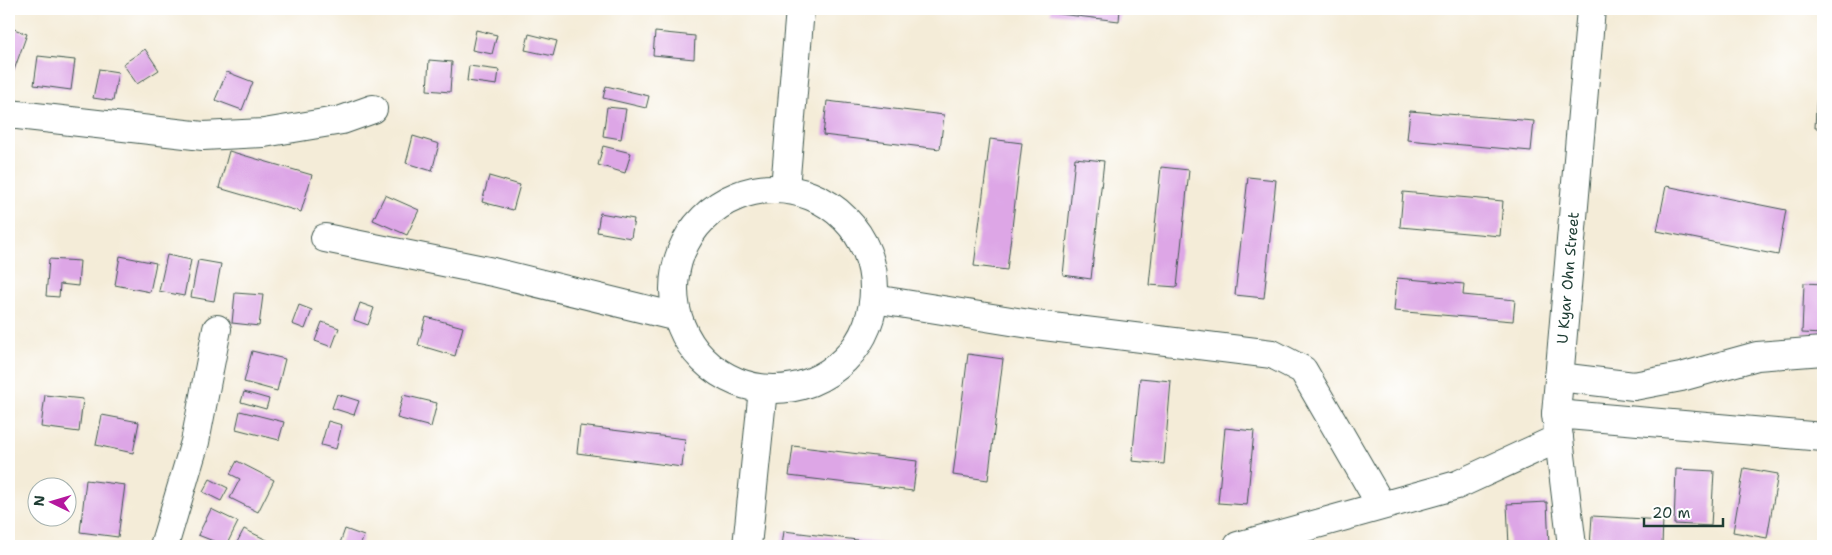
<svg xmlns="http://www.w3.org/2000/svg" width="1832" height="555" viewBox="0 0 1832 555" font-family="'Shantell Sans',sans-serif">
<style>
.building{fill:#dda6e6}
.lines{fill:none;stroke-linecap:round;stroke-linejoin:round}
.minor-casing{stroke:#3f574d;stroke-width:30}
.minor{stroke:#fff;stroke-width:28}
.labels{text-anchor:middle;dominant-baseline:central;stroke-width:4;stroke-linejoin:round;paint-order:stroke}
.street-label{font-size:15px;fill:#1f3d34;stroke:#fff}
</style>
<rect width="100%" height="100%" fill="#fff"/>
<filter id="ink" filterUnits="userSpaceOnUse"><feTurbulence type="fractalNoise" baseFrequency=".02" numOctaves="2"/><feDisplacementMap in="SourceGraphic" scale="10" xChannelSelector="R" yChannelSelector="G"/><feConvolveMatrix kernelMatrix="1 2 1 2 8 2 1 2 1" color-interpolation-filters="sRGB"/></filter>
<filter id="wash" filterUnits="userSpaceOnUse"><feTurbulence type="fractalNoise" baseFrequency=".0096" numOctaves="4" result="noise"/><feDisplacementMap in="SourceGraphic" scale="20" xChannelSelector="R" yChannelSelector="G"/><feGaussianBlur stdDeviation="1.12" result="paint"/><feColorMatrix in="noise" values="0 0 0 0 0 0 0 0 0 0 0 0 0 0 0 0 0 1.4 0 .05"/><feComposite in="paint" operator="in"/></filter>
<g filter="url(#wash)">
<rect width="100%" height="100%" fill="#f4ecd8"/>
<g id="blocks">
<g class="building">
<path d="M1052,9H1120L1119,21L1051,13Z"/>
<path d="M9,27L27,34L13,73L9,72Z"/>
<path d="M476,30L497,35L492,54L472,50Z"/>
<path d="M655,32L695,36L694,59L653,55Z"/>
<path d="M529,34L557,41L553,56L525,50Z"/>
<path d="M145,49L159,70L137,84L123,64Z"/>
<path d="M38,56L75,60L71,90L34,85Z"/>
<path d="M429,60L452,62L450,92L427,90Z"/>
<path d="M469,66L499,70L497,85L467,81Z"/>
<path d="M99,69L118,72L113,101L93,98Z"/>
<path d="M1818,70L1823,71V128H1815Z"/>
<path d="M227,72L253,82L242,110L215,100Z"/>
<path d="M606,86L649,96L646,108L603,98Z"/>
<path d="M827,101L944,115L940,149L823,135Z"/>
<path d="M607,107L626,109L621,139L603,136Z"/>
<path d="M1410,111L1534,121L1531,151L1407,140Z"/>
<path d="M413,136L439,144L432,171L406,163Z"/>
<path d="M990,139L1022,143L1007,270L974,266Z"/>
<path d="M603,146L631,153L625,173L598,165Z"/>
<path d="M229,151L312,175L301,212L219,188Z"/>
<path d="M1075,158L1104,161L1091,279L1063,275Z"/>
<path d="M1161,167L1189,170L1177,287L1149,285Z"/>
<path d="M489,176L520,185L513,210L482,202Z"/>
<path d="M1248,177L1276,180L1264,298L1235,295Z"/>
<path d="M1666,186L1786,210L1778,255L1657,231Z"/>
<path d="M1403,192L1503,201L1500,236L1400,227Z"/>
<path d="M385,195L419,210L407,235L373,220Z"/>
<path d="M600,213L634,219L631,238L597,232Z"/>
<path d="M167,255L191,260L184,296L159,291Z"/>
<path d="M120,256L156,263L150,292L115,285Z"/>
<path d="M49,259L80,261L78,286L60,284L59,297L46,296Z"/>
<path d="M198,260L221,264L214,301L191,297Z"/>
<path d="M1397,278L1464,284L1463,295L1515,300L1513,321L1394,311Z"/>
<path d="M1804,283L1823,284V334L1802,333Z"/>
<path d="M235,293L263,295L259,326L232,323Z"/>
<path d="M360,303L374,308L368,325L354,320Z"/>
<path d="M299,305L312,310L305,329L292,324Z"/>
<path d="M426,317L463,327L455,356L418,345Z"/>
<path d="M322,322L339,328L332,347L315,341Z"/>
<path d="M252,351L285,359L277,391L244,382Z"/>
<path d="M968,354L1003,359L988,480L953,475Z"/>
<path d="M1140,378L1171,381L1164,464L1132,461Z"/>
<path d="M244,392L269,399L266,409L241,402Z"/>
<path d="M337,394L359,401L354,415L332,408Z"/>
<path d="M45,395L83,399L79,432L41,427Z"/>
<path d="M403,395L437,403L431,427L397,418Z"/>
<path d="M240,411L284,422L279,440L236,429Z"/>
<path d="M102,415L139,422L133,453L96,445Z"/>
<path d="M328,421L342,425L336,449L321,445Z"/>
<path d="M580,426L685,439L682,467L577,453Z"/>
<path d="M1225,428L1254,431L1247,505L1218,503Z"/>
<path d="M793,446L917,461L913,491L789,476Z"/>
<path d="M237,461L274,480L258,512L230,498L240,479L230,474Z"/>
<path d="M1744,468L1778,474L1767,538L1733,532Z"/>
<path d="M1676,469L1714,471L1711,526L1674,524Z"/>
<path d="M210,479L228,488L221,501L203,492Z"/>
<path d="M86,480L125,485L118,537L80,532Z"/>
<path d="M1547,502L1549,546H1509L1507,504Z"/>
<path d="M211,509L238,522L226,546L198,535Z"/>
<path d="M1592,516L1663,520L1662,546H1590Z"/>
<path d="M244,529L269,541L266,546H235Z"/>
<path d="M345,529L364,536L360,546H339Z"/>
<path d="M784,531L898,545V546H782Z"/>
</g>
</g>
</g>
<g filter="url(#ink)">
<use href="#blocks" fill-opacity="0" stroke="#3f574d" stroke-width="1"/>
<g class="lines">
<defs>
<g id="minor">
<path d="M9,114L203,136L264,133L342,120L373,109"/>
<path d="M785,188L800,9"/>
<circle cx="774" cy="289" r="100"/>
<path d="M325,238L493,272L677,317"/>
<path d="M874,299L1036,325L1272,354L1303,370L1381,505"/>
<path d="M1559,377L1634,386L1681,377L1757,356L1823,351"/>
<path d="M1556,414L1823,437"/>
<path d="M164,546L195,442L217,329"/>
<path d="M747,546L763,389"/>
<path d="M1238,546L1457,485L1559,438"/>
<path d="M1572,546L1556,414L1591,9"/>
</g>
</defs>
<use href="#minor" class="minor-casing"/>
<use href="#minor" class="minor"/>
</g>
</g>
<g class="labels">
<g class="street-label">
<text transform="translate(1568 278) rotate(-85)">U Kyar Ohn Street</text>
</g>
</g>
<rect width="1832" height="555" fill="none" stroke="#fff" stroke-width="30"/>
<g transform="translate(52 502) rotate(275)"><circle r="24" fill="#ffffff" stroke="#a5b1ae"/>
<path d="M0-4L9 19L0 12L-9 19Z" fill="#b5179e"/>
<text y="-8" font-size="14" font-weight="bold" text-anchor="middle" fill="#1f3d34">N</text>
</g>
<path d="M1644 518v8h79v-8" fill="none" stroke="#1f3d34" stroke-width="2.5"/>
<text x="1652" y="518" font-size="15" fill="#1f3d34" stroke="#ffffff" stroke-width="4" paint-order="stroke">20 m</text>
</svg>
